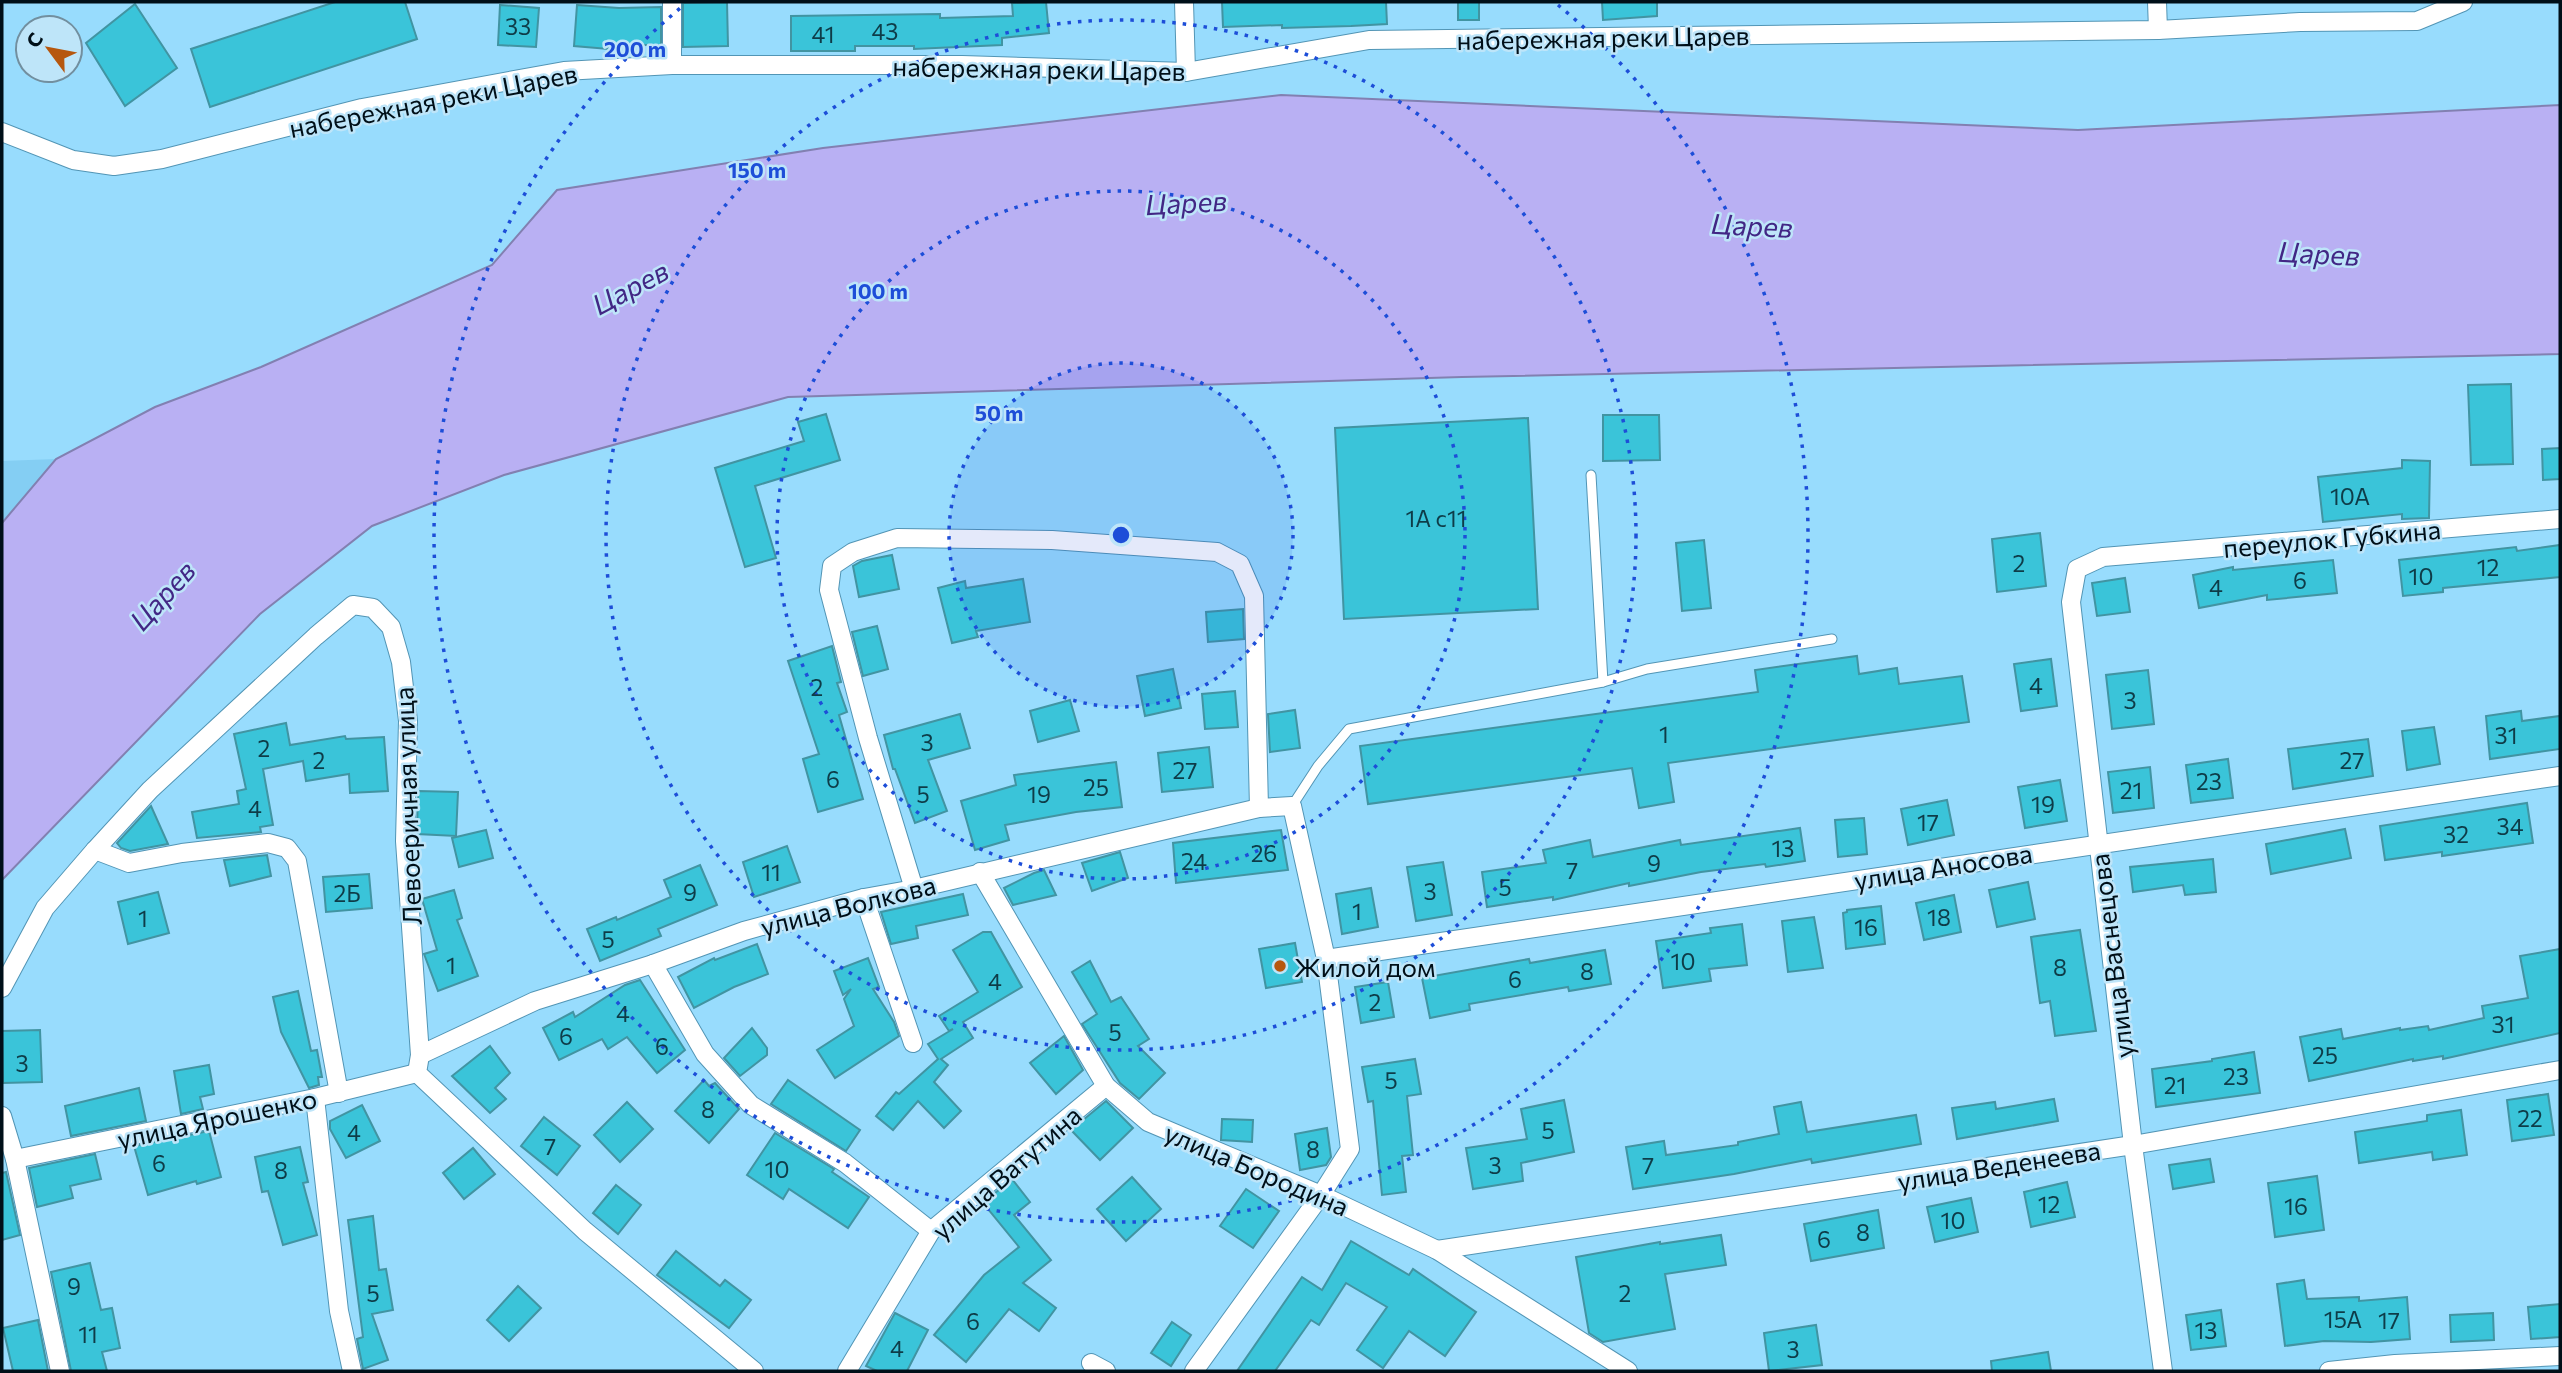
<svg xmlns="http://www.w3.org/2000/svg" width="2562" height="1373" viewBox="0 0 2562 1373" font-family="Commissioner,sans-serif">
<style>
.built{fill:#84cef3}
.water{fill:#b9b0f3;stroke:#8280b1;stroke-width:2}
.building{fill:#3ac4d9;stroke:#4194a2;stroke-width:2}
.lines{fill:none;stroke-linecap:round;stroke-linejoin:round}
.service-casing{stroke:#5295b5;stroke-width:11}
.minor-casing{stroke:#5295b5;stroke-width:20}
.service{stroke:#fff;stroke-width:9}
.minor{stroke:#fff;stroke-width:18}
.ring{fill:none;stroke:#1d4ed8;stroke-width:3.5;stroke-dasharray:3.5 7}
.poi-dot{fill:#b6570e;stroke:#bee5f9;stroke-width:2.5}
.labels{text-anchor:middle;dominant-baseline:central;stroke-width:5;stroke-linejoin:round;paint-order:stroke}
.number-label{font-size:23px;fill:#0e3c48}
.street-label{font-size:26px;fill:#000f18;stroke:#bee5f9}
.poi-label{font-size:26px;fill:#000f18;stroke:#bee5f9;text-anchor:start}
.water-label{font-size:28px;font-style:italic;fill:#422785;stroke:#bee5f9}
.centre{fill:#1d4ed8;stroke:#bee5f9;stroke-width:3.5}
.ring-label{font-size:21px;text-anchor:middle;font-weight:bold;fill:#1d4ed8;stroke:#bee5f9;stroke-width:5;stroke-linejoin:round;paint-order:stroke}
</style>
<rect width="100%" height="100%" fill="#98dcfd"/>
<path class="built" d="M56,459L2,523V461Z"/>
<path class="water" d="M1281,95L2078,130L2560,105V354L1462,377L788,397L504,475L372,526L260,614L2,880V523L56,459L155,407L261,367L492,265L557,190L823,148Z"/>
<g class="building">
<path d="M335,2H405L417,39L210,107L191,49Z"/>
<path d="M727,2L728,46L683,47V3Z"/>
<path d="M1046,2L1049,33L1002,38V45L914,49V46H855V51H791V16L940,14V18L1013,16L1012,3Z"/>
<path d="M1222,2H1386L1387,24L1351,26L1282,28V25L1223,27Z"/>
<rect x="1458" y="2" width="21" height="18"/>
<path d="M1602,2H1657V16L1603,20Z"/>
<path d="M135,4L177,68L125,106L86,43Z"/>
<path d="M500,5L539,8L536,47L498,45Z"/>
<path d="M577,5L619,8L661,7V45H608V49L574,46Z"/>
<path d="M2511,384L2513,464L2471,465L2468,385Z"/>
<path d="M826,414L840,460L755,486L776,558L745,567L715,468L804,441L798,422Z"/>
<path d="M1603,415H1659L1660,460L1603,461Z"/>
<path d="M1528,418L1538,609L1344,619L1335,428Z"/>
<path d="M2560,448V479L2543,480L2542,449Z"/>
<path d="M2402,460L2430,461L2429,518L2402,519V514L2323,522L2318,477L2402,468Z"/>
<path d="M2040,533L2046,586L1997,592L1992,539Z"/>
<path d="M1704,540L1711,608L1682,611L1676,543Z"/>
<path d="M2560,545V577L2443,588V592L2403,596L2399,560L2516,547L2517,551Z"/>
<path d="M892,555L899,589L859,597L853,566L862,561Z"/>
<path d="M2333,560L2337,593L2267,600V595L2199,608L2193,575L2233,567V570Z"/>
<path d="M2125,578L2130,612L2097,616L2092,583Z"/>
<path d="M1023,579L1030,622L976,631L978,637L952,643L938,588L965,581L966,588Z"/>
<path d="M1243,609L1244,639L1208,642L1206,612Z"/>
<path d="M877,626L888,669L863,676L852,632Z"/>
<path d="M832,646L841,682L837,683L847,712L839,715L863,799L818,812L803,759L819,754L788,661Z"/>
<path d="M1857,656L1859,674L1897,668L1899,684L1962,676L1969,722L1668,763L1674,802L1639,808L1632,768L1368,804L1360,746L1758,692L1755,670Z"/>
<path d="M2051,659L2057,706L2021,711L2014,664Z"/>
<path d="M1173,669L1181,708L1145,716L1137,676Z"/>
<path d="M2148,670L2154,724L2112,729L2106,675Z"/>
<path d="M1235,691L1238,727L1205,729L1202,694Z"/>
<path d="M1070,700L1079,731L1038,742L1030,711Z"/>
<path d="M1295,710L1300,748L1270,752L1268,714Z"/>
<path d="M2521,711L2522,721L2560,716V749L2490,759L2486,716Z"/>
<path d="M960,714L970,748L928,760L947,811L915,823L895,769H893L884,735Z"/>
<path d="M286,723L290,745L345,736L346,739L384,737L388,791L350,793L349,774L306,781L303,761L263,769L273,825L260,827L261,832L197,838L192,812L239,804L237,791L246,789L234,734Z"/>
<path d="M2434,727L2440,764L2407,770L2402,731Z"/>
<path d="M2368,739L2373,776L2293,789L2288,749Z"/>
<path d="M1209,747L1213,787L1162,792L1158,753Z"/>
<path d="M2228,759L2233,798L2191,803L2186,765Z"/>
<path d="M1116,762L1122,807L1076,812L1005,825L1009,840L975,850L961,801L1016,785L1014,775Z"/>
<path d="M2150,767L2154,808L2113,813L2108,772Z"/>
<path d="M2060,780L2067,821L2025,828L2018,787Z"/>
<path d="M418,791L458,792L456,836L417,834Z"/>
<path d="M1947,800L1954,835L1908,845L1901,809Z"/>
<path d="M2527,803L2533,843L2442,856V852L2385,860L2380,826Z"/>
<path d="M151,806L168,844L130,851L121,848L117,843Z"/>
<path d="M1864,818L1867,854L1838,857L1835,820Z"/>
<path d="M1800,828L1805,861L1766,867L1765,864L1701,872L1629,886V883L1553,900V897L1487,907L1482,872L1546,863L1543,850L1590,840L1593,857L1680,840L1681,845Z"/>
<path d="M2345,829L2351,858L2271,874L2266,844Z"/>
<path d="M486,830L493,858L459,867L452,838Z"/>
<path d="M1281,830L1288,870L1176,883L1173,843Z"/>
<path d="M787,846L800,882L754,897L743,862Z"/>
<path d="M1120,852L1128,878L1092,891L1082,863Z"/>
<path d="M267,855L271,876L230,886L224,860Z"/>
<path d="M2213,859L2216,892L2185,895L2183,885L2133,892L2130,867Z"/>
<path d="M1443,862L1452,915L1416,921L1407,867Z"/>
<path d="M700,865L717,905L658,929L661,936L600,961L587,929L616,917L617,920L671,897L664,880Z"/>
<path d="M1044,870L1056,895L1013,905L1004,888L1034,873Z"/>
<path d="M369,874L372,908L326,912L323,877Z"/>
<path d="M2028,882L2035,919L1997,927L1989,890Z"/>
<path d="M1371,888L1378,927L1342,934L1336,894Z"/>
<path d="M454,890L462,918L457,920L478,976L438,991L424,954L437,950L422,899Z"/>
<path d="M158,892L169,933L128,944L118,902Z"/>
<path d="M963,894L968,915L916,926L918,938L891,944L881,912Z"/>
<path d="M1954,895L1961,932L1924,940L1916,903Z"/>
<path d="M1881,906L1885,944L1846,949L1843,913L1847,912V910Z"/>
<path d="M1814,917L1823,968L1788,972L1782,921Z"/>
<path d="M1742,924L1747,965L1709,969L1711,981L1663,988L1656,941L1711,933L1710,928Z"/>
<path d="M2080,930L2096,1031L2055,1036L2050,1001L2040,1003L2031,937Z"/>
<path d="M983,932H991L1022,987L963,1022L973,1038L941,1059L948,1065L934,1082L961,1111L944,1128L918,1101L893,1130L876,1116L896,1092L899,1094L938,1059L928,1044L953,1029L949,1031L939,1016L978,992L953,950Z"/>
<path d="M1295,943L1302,982L1266,988L1259,949Z"/>
<path d="M757,944L768,974L734,987L694,1008L678,977L714,958L715,960Z"/>
<path d="M2560,949V1033L2443,1059V1056L2413,1061V1059L2309,1081L2300,1037L2341,1029L2343,1039L2400,1028V1030L2428,1026L2429,1030L2484,1018L2482,1006L2528,998L2520,956Z"/>
<path d="M1605,950L1611,984L1569,991L1568,987L1469,1004L1470,1010L1430,1018L1422,978L1529,959L1530,963Z"/>
<path d="M868,958L879,987L873,989L894,1022L899,1036L835,1078L817,1050L854,1026L844,999L851,989L843,995L834,971Z"/>
<path d="M1090,961L1111,1002L1121,997L1149,1039L1138,1046L1165,1073L1139,1099L1120,1083L1082,1024L1097,1014L1072,972Z"/>
<path d="M640,980L685,1050L657,1073L627,1037L608,1049L602,1039L559,1060L543,1028L573,1012L575,1017L625,985Z"/>
<path d="M1388,982L1394,1017L1361,1023L1355,987Z"/>
<path d="M298,991L311,1051L317,1050L322,1077H318L319,1085L309,1088L281,1032L273,997Z"/>
<path d="M752,1028L767,1048V1055L740,1076L724,1058Z"/>
<path d="M40,1030L42,1082L3,1083L2,1031Z"/>
<path d="M1064,1036L1083,1070L1056,1094L1030,1063Z"/>
<path d="M490,1046L510,1073L495,1088L506,1099L490,1113L452,1076Z"/>
<path d="M2254,1052L2260,1093L2156,1107L2152,1069L2212,1061V1059Z"/>
<path d="M1415,1059L1421,1094L1407,1096L1413,1155L1402,1156L1406,1192L1382,1195L1373,1101L1368,1102L1362,1067Z"/>
<path d="M209,1065L214,1094L200,1097L203,1109L181,1114L174,1071Z"/>
<path d="M704,1080L709,1086L715,1083L739,1109L709,1143L675,1111Z"/>
<path d="M788,1080L860,1130L846,1151L771,1104Z"/>
<path d="M139,1088L146,1121L71,1136L65,1106Z"/>
<path d="M2548,1094L2554,1135L2512,1141L2507,1100Z"/>
<path d="M2054,1099L2058,1121L1957,1139L1952,1108L1995,1102L1996,1109Z"/>
<path d="M1564,1100L1574,1152L1521,1163L1523,1181L1473,1189L1466,1148L1527,1139L1521,1109Z"/>
<path d="M1106,1101L1133,1128L1100,1160L1071,1130Z"/>
<path d="M627,1102L653,1129L620,1162L594,1135Z"/>
<path d="M1801,1102L1807,1132L1916,1115L1921,1144L1812,1163L1811,1159L1734,1174L1633,1189L1626,1147L1664,1141L1666,1155L1738,1145V1142L1779,1134L1774,1107Z"/>
<path d="M362,1105L380,1141L346,1158L330,1129V1121Z"/>
<path d="M2461,1110L2467,1155L2433,1160L2432,1152L2359,1163L2355,1132L2427,1121V1115Z"/>
<path d="M544,1117L580,1146L557,1175L521,1146Z"/>
<path d="M1222,1119L1253,1120L1252,1142L1221,1140Z"/>
<path d="M1327,1128L1331,1157L1326,1165L1300,1170L1295,1134Z"/>
<path d="M209,1131L221,1177L197,1184L196,1181L148,1195L134,1146Z"/>
<path d="M775,1133L834,1169L832,1172L869,1197L848,1228L789,1189L783,1199L747,1175Z"/>
<path d="M300,1147L308,1182L303,1183L317,1235L283,1245L268,1191L262,1192L255,1157Z"/>
<path d="M473,1148L495,1174L464,1199L443,1173Z"/>
<path d="M95,1154L101,1179L70,1186L73,1198L37,1207L29,1168Z"/>
<path d="M2210,1159L2214,1182L2173,1189L2169,1165Z"/>
<path d="M6,1172L20,1235L2,1240V1173Z"/>
<path d="M2317,1176L2324,1230L2275,1237L2268,1183Z"/>
<path d="M1132,1177L1161,1209L1126,1241L1097,1209Z"/>
<path d="M1012,1179L1030,1202L1014,1215L1051,1260L1023,1283L1056,1308L1039,1331L1009,1309L966,1362L934,1335L984,1275L1019,1247L983,1203Z"/>
<path d="M2067,1182L2075,1217L2031,1227L2024,1192Z"/>
<path d="M616,1185L641,1205L618,1234L593,1213Z"/>
<path d="M1246,1189L1279,1211L1253,1248L1220,1226Z"/>
<path d="M1971,1198L1978,1232L1935,1242L1927,1207Z"/>
<path d="M1878,1210L1884,1248L1811,1261L1804,1224Z"/>
<path d="M373,1216L379,1270L386,1269L393,1310L372,1314L388,1360L363,1369L357,1339L363,1337L348,1220Z"/>
<path d="M1721,1235L1726,1265L1665,1274L1675,1329L1603,1342L1589,1333L1576,1257L1660,1242V1244Z"/>
<path d="M1351,1241L1409,1275L1413,1269L1476,1312L1445,1356L1409,1331L1383,1368L1357,1350L1387,1307L1346,1283L1319,1325L1311,1320L1275,1371H1237L1302,1277L1322,1290Z"/>
<path d="M676,1251L720,1286L725,1280L751,1300L729,1328L657,1275Z"/>
<path d="M90,1263L101,1310L112,1308L120,1348L102,1352L107,1371H71L51,1272Z"/>
<path d="M2304,1280L2307,1299L2359,1297V1301L2407,1297L2410,1339L2371,1342L2324,1341L2285,1346L2277,1284Z"/>
<path d="M518,1286L541,1308L509,1341L487,1320Z"/>
<path d="M2560,1304V1337L2531,1339L2528,1307Z"/>
<path d="M2221,1310L2226,1346L2191,1350L2186,1315Z"/>
<path d="M895,1313L928,1330L907,1371H877L866,1366Z"/>
<path d="M2493,1313L2494,1340L2451,1342L2450,1315Z"/>
<path d="M38,1320L48,1371H13L3,1328Z"/>
<path d="M1172,1322L1191,1335L1171,1366L1151,1353Z"/>
<path d="M1816,1325L1822,1365L1769,1371L1764,1333Z"/>
<path d="M2048,1352L2051,1371H1992L1991,1361Z"/>
</g>
<g class="lines">
<defs>
<g id="service">
<path d="M1591,475L1603,682"/>
<path d="M1292,806L1318,766L1349,729L1603,682L1647,669L1832,639"/>
</g>
<g id="minor">
<path d="M672,2V65"/>
<path d="M1184,2L1186,72"/>
<path d="M2157,2L2158,30"/>
<path d="M2,132L73,160L114,166L162,159L362,108L564,71L672,65H962L1186,72L1369,40L2158,30L2300,22L2417,21L2463,2"/>
<path d="M95,850L129,863L182,853L268,843L287,848L297,861L339,1093"/>
<path d="M980,872L1106,1086L1148,1122L1321,1195L1437,1250L1628,1371"/>
<path d="M914,889L868,738L829,590L832,566L853,552L897,538L1052,540L1217,552L1240,564L1254,596L1259,808"/>
<path d="M864,898L913,1043"/>
<path d="M1326,959L2560,776"/>
<path d="M653,964L705,1054L751,1105L845,1163L931,1231"/>
<path d="M2,988L45,908L95,850L150,790L316,636L353,605L373,608L391,627L401,662L408,721L405,841L420,1055L417,1073L585,1231L754,1371"/>
<path d="M420,1055L535,1001L653,964L744,931L864,898L914,889L1259,808L1292,806L1326,959L1350,1149L1321,1195L1194,1371"/>
<path d="M315,1098L339,1311L352,1371"/>
<path d="M2,1116L15,1159L60,1371"/>
<path d="M15,1159L315,1098L417,1073"/>
<path d="M1437,1250L2133,1145L2560,1070"/>
<path d="M1091,1363L1106,1371"/>
<path d="M847,1371L931,1231L1106,1086"/>
<path d="M2163,1371L2133,1145L2071,602L2077,569L2103,557L2560,519"/>
<path d="M2329,1371L2395,1364L2560,1356"/>
</g>
</defs>
<use href="#service" class="service-casing"/>
<use href="#minor" class="minor-casing"/>
<use href="#service" class="service"/>
<use href="#minor" class="minor"/>
</g>
<circle cx="1121" cy="535" r="172" fill="#1d4ed8" fill-opacity=".12"/>
<g class="ring">
<circle cx="1121" cy="535" r="172"/>
<circle cx="1121" cy="535" r="344"/>
<circle cx="1121" cy="535" r="515"/>
<path d="M1558 5A687 687 0 1 1 684 5"/>
</g>
<circle class="poi-dot" cx="1280" cy="966" r="7"/>
<g class="labels">
<g class="number-label">
<text x="518" y="26">33</text>
<text x="885" y="31">43</text>
<text x="823" y="34">41</text>
<text x="2350" y="496">10А</text>
<text x="1436" y="518">1А с11</text>
<text x="2019" y="563">2</text>
<text x="2488" y="567">12</text>
<text x="2421" y="576">10</text>
<text x="2300" y="580">6</text>
<text x="2216" y="587">4</text>
<text x="2036" y="685">4</text>
<text x="817" y="687">2</text>
<text x="2130" y="700">3</text>
<text x="1664" y="734">1</text>
<text x="2506" y="735">31</text>
<text x="927" y="742">3</text>
<text x="264" y="748">2</text>
<text x="319" y="760">2</text>
<text x="2352" y="760">27</text>
<text x="1185" y="770">27</text>
<text x="833" y="779">6</text>
<text x="2209" y="781">23</text>
<text x="1096" y="787">25</text>
<text x="2131" y="790">21</text>
<text x="923" y="794">5</text>
<text x="1039" y="794">19</text>
<text x="2043" y="804">19</text>
<text x="255" y="808">4</text>
<text x="1928" y="822">17</text>
<text x="2510" y="826">34</text>
<text x="2456" y="834">32</text>
<text x="1783" y="848">13</text>
<text x="1264" y="853">26</text>
<text x="1194" y="861">24</text>
<text x="1654" y="863">9</text>
<text x="1572" y="870">7</text>
<text x="771" y="872">11</text>
<text x="1505" y="887">5</text>
<text x="1430" y="891">3</text>
<text x="690" y="892">9</text>
<text x="347" y="893">2Б</text>
<text x="1357" y="911">1</text>
<text x="1939" y="917">18</text>
<text x="143" y="918">1</text>
<text x="1866" y="927">16</text>
<text x="608" y="939">5</text>
<text x="1683" y="961">10</text>
<text x="451" y="965">1</text>
<text x="2060" y="967">8</text>
<text x="1587" y="971">8</text>
<text x="1515" y="979">6</text>
<text x="995" y="981">4</text>
<text x="1375" y="1002">2</text>
<text x="623" y="1013">4</text>
<text x="2503" y="1024">31</text>
<text x="1115" y="1032">5</text>
<text x="566" y="1036">6</text>
<text x="662" y="1046">6</text>
<text x="2325" y="1055">25</text>
<text x="22" y="1063">3</text>
<text x="2236" y="1076">23</text>
<text x="1391" y="1080">5</text>
<text x="2175" y="1085">21</text>
<text x="708" y="1109">8</text>
<text x="2530" y="1118">22</text>
<text x="1548" y="1130">5</text>
<text x="354" y="1132">4</text>
<text x="550" y="1146">7</text>
<text x="1313" y="1149">8</text>
<text x="159" y="1163">6</text>
<text x="1495" y="1165">3</text>
<text x="1648" y="1165">7</text>
<text x="777" y="1169">10</text>
<text x="281" y="1170">8</text>
<text x="2049" y="1204">12</text>
<text x="2296" y="1206">16</text>
<text x="1953" y="1220">10</text>
<text x="1863" y="1232">8</text>
<text x="1824" y="1239">6</text>
<text x="74" y="1286">9</text>
<text x="373" y="1293">5</text>
<text x="1625" y="1293">2</text>
<text x="2343" y="1319">15А</text>
<text x="2389" y="1320">17</text>
<text x="973" y="1321">6</text>
<text x="2206" y="1330">13</text>
<text x="88" y="1334">11</text>
<text x="897" y="1348">4</text>
<text x="1793" y="1349">3</text>
</g>
<g class="street-label">
<text transform="translate(1603 37) rotate(-1)">набережная реки Царев</text>
<text transform="translate(1039 68) rotate(1)">набережная реки Царев</text>
<text transform="translate(433 100) rotate(-11)">набережная реки Царев</text>
<text transform="translate(2332 538) rotate(-5)">переулок Губкина</text>
<text transform="translate(407 806) rotate(-92)">Левоеричная улица</text>
<text transform="translate(1943 866) rotate(-9)">улица Аносова</text>
<text transform="translate(848 905) rotate(-14)">улица Волкова</text>
<text transform="translate(2111 956) rotate(-97)">улица Васнецова</text>
<text transform="translate(217 1118) rotate(-12)">улица Ярошенко</text>
<text transform="translate(1999 1165) rotate(-9)">улица Веденеева</text>
<text transform="translate(1257 1169) rotate(23)">улица Бородина</text>
<text transform="translate(1006 1172) rotate(-41)">улица Ватутина</text>
</g>
<g class="poi-label">
<text x="1294" y="966">Жилой дом</text>
</g>
<g class="water-label">
<text transform="translate(1186 202) rotate(-3)">Царев</text>
<text transform="translate(1752 225) rotate(3)">Царев</text>
<text transform="translate(2319 253) rotate(3)">Царев</text>
<text transform="translate(630 287) rotate(-28)">Царев</text>
<text transform="translate(162 595) rotate(-48)">Царев</text>
</g>
</g>
<circle cx="1121" cy="535" r="10" class="centre"/>
<g class="ring-label">
<text x="635" y="57">200 m</text>
<text x="757" y="178">150 m</text>
<text x="878" y="299">100 m</text>
<text x="999" y="421">50 m</text>
</g>
<rect width="2562" height="1373" fill="none" stroke="#000f18" stroke-width="7"/>
<g transform="translate(49 49) rotate(302)"><circle r="33" fill="#bee5f9" stroke="#728f9f" stroke-width="2"/>
<path d="M0-5L12 26L0 18L-12 26Z" fill="#b6570e"/>
<text y="-10" font-size="19" font-weight="bold" text-anchor="middle" fill="#000f18">С</text>
</g>
</svg>
